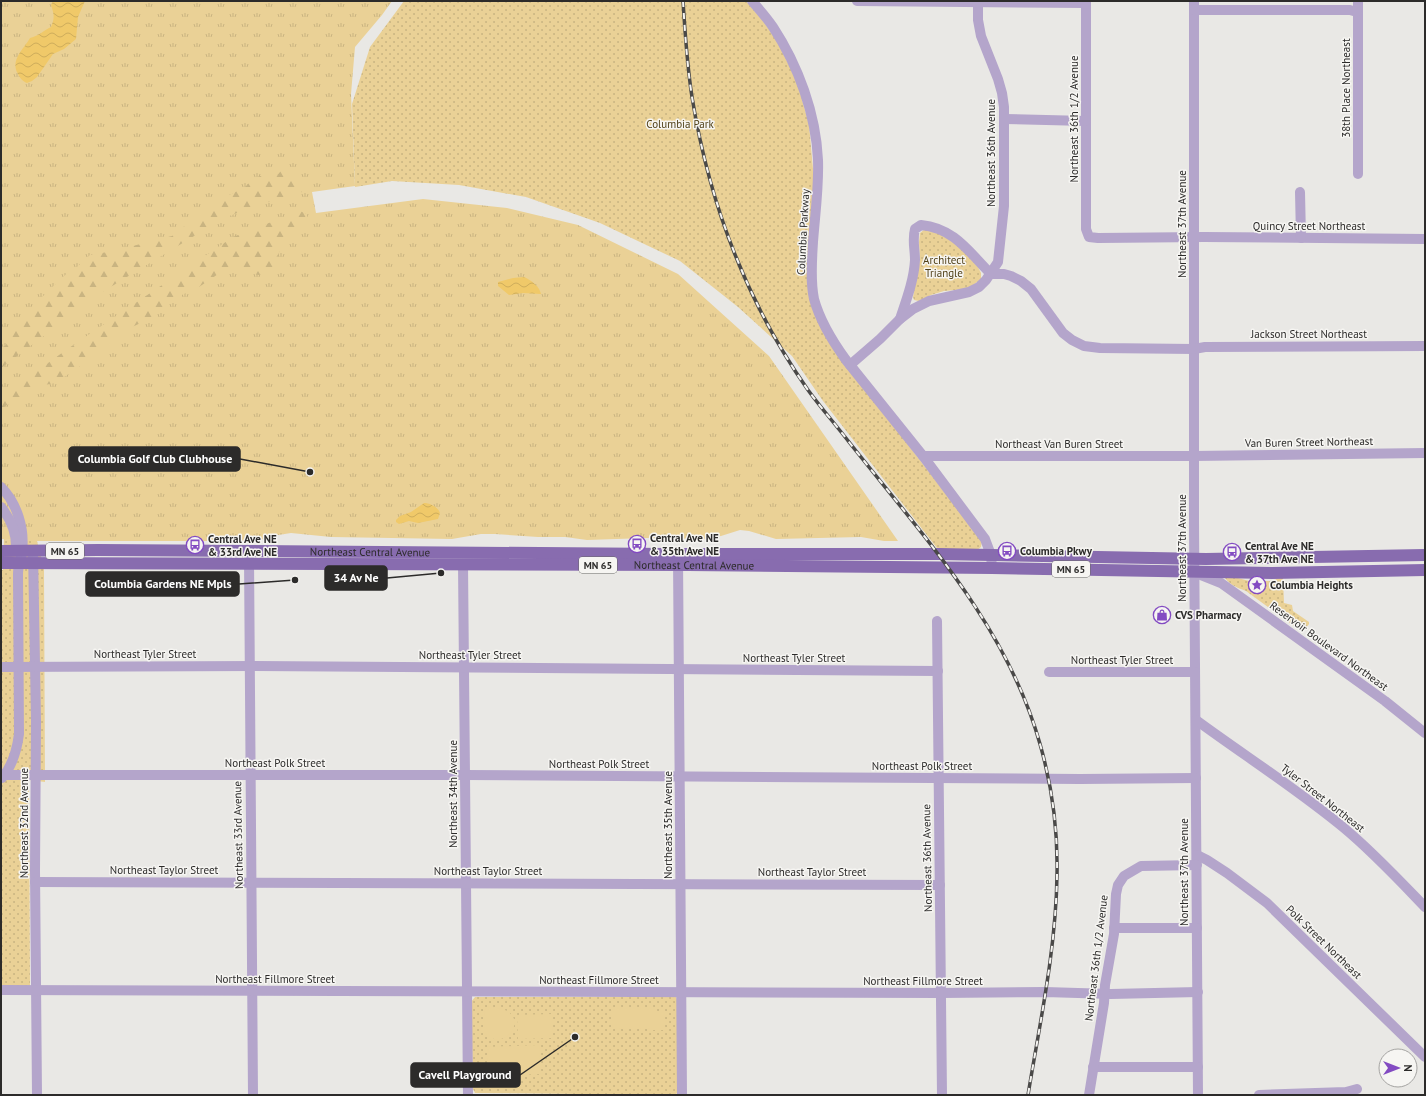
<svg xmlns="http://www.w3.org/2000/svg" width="1426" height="1096" viewBox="0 0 1426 1096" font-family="'PT Sans',sans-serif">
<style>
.grass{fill:url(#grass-tufts)}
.forest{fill:url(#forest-firs)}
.park{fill:url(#park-dots)}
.garden{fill:#ead196}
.water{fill:url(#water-waves)}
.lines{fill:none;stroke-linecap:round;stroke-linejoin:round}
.minor{stroke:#b4a5cb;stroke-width:10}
.major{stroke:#886caf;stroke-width:12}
.rail-casing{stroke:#4a4948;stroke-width:3.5}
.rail{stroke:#f6f5f2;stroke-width:2;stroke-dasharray:6;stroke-linecap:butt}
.labels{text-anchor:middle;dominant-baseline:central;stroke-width:3;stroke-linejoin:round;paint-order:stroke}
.shield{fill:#f6f5f2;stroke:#696866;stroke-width:1}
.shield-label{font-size:10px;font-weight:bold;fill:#2c2b2a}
.street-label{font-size:11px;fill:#2c2b2a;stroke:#f6f5f2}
.park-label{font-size:11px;fill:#514118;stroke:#f6f5f2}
.poi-label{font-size:11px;font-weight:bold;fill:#2c2b2a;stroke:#f6f5f2;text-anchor:start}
.leader{fill:none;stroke:#2c2b2a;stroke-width:1.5}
.callout-dot{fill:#2c2b2a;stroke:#f6f5f2;stroke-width:1.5}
.callout{fill:#2c2b2a;stroke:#2c2b2a;stroke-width:1.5}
.callout-label{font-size:12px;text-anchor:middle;font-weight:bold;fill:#fff}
</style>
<defs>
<pattern id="grass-tufts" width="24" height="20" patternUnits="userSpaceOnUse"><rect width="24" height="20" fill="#ead196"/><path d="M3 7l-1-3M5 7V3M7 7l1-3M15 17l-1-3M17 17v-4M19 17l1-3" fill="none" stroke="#c9b481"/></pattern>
<pattern id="forest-firs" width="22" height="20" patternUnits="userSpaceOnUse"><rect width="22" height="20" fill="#ead196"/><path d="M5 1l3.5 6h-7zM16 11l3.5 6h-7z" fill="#c9b481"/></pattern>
<pattern id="park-dots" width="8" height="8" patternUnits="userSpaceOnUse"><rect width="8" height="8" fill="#ead196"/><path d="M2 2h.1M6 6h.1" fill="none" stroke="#c9b481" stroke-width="1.8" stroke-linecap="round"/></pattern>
<pattern id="water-waves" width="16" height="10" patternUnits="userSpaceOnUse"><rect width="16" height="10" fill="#f0c969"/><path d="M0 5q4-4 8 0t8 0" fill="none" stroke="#cead5b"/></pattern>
</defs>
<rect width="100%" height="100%" fill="#e9e8e5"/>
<path class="grass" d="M1,1H392L382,15L355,47L351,94L355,186L312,192L316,213L423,199L507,208L578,225L678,274L769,356L898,541H884L861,537L776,539L749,531L740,530L721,536L703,539L646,538L587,540L565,537H538L495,534H481L452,539L331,537L291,533L272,536L257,541H30L1,539Z"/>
<g class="forest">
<path d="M282,170L291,171L302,183V192L252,207L222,219L104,291L1,368V349L6,345L21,317L64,276L76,268L90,255L113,251L172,236L191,221L203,214L215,202L245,187L254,178L261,176L271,178L277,175Z"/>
<path d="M300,211L307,214L308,224L287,238L280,250L274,266L259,275L227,268L199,287L175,298L155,316L126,330L85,363L55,383L34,387L1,409V397L66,350L233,237Z"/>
</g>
<g class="park">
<path d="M404,1H746L764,22L777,41L788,63L797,82L809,124L814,180V309L906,442L982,541L981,547L976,551L940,552L823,401L792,356L738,307L680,261L600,223L526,197L459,185L392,181L355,187L352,104L370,47Z"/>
<path d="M925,229L933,230L958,245L978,267L981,273V279L968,289L944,291L931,295L919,301L914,300L913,297L920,259L919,242L920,233Z"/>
<path d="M4,539L37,541L44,569L45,782L29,780L30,986H1V570H3Z"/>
<path d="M1283,577L1284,603L1292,605L1293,611L1309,622V624L1306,628L1301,631L1246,591C1238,588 1230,585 1225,578H1238L1249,581H1270Z"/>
<path d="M475,997H676L677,1000L678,1093L673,1095L475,1093L473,1089L471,1002Z"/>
</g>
<g class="garden">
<path d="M490,1006L508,1011C510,1013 513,1016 514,1019C517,1031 505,1042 494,1039C491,1038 488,1035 485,1033L484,1010Z"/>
<path d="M613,1009H651V1012H664V1030H652L651,1028L613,1029Z"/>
<path d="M552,1014L553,1038L518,1039L517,1015Z"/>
<path d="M539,1045L540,1074L488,1076L487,1047Z"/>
</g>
<g class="water">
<path d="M53,1H85L78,17L76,39L64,49L53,54L37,77L32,81L27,83C22,81 20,78 18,74C10,60 23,50 30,38C39,36 44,30 51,27C55,18 54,14 51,5Z"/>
<path d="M524,277C531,280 540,287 541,294L523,293L509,295L498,286V282L513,278Z"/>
<path d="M424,503C430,503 438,507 440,513L438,519L418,523L409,521L399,524L396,522V520L400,516L411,512Z"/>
</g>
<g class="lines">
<g class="minor">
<path d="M752,1C759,9 767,18 773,27C798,65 816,114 818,160C819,187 815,215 813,242C812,260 810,280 814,299C820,321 833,342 846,360L923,456L985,539L991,555L992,568"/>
<path d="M857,1L1086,3"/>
<path d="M1086,1V229L1089,237L1098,238L1204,237L1425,239"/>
<path d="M1194,1V522L1198,1095"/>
<path d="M1358,1V174"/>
<path d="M1194,10H1350L1357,12"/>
<path d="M1004,119L1086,121"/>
<path d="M1300,192L1301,238"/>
<path d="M900,319C906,301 914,280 915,260C915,249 912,240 915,229L921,225C954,228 969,252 991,274H1004L1011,276L1021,281L1031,289L1063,333L1072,340L1084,346L1100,348L1194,349L1205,347L1425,346"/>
<path d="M850,365L880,339L900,319L913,309L929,301L969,292L979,287L986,280L998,262L1004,206V107L1002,93L998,79L981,36L978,20V1"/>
<path d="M923,456H1194L1425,453"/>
<path d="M1,487C17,503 25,529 22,552C21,559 18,566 18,574L19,734C17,750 13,765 2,778"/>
<path d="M1,507C10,518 16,532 16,546"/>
<path d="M33,551L36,721L35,871L37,1095"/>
<path d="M249,557L253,1095"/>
<path d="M678,557L682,1095"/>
<path d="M463,564L468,1095"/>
<path d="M1196,573L1221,583L1385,701L1425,733"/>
<path d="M937,621L942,1095"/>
<path d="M1,667L256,666L938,671"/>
<path d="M1049,672H1195"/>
<path d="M1196,720C1245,756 1297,789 1344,828C1373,852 1399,880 1425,907"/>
<path d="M1,775H465L1080,779L1196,778"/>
<path d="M1197,855L1207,860L1227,873L1267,903L1425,1057"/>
<path d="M35,882L940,885"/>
<path d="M1114,928H1197"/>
<path d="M1,990L941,993L1045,992L1111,994L1198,992"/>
<path d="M1093,1067H1198"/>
<path d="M1089,1095L1104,1003L1105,985L1114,934L1116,894L1118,885L1124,876L1141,866L1197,865"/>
<path d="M1259,1095L1346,1092L1357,1089"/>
</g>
<g class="major">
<path id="s1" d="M1,551L98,550L670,554H939L1206,559L1425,555"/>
<path id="s2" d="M1,563L688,565L992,568L1272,573L1425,570"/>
</g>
<defs>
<path id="rail" d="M683,1C685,33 687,65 692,97C709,202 747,303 808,390C821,408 836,425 849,442C923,536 1007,626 1040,744C1052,786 1058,831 1057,875C1056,949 1040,1022 1028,1095"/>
</defs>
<use href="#rail" class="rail-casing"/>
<use href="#rail" class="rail"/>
</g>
<defs>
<symbol id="bus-ring" viewBox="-11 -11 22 22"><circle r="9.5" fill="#f6f5f2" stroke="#834bc2" stroke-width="1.5"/><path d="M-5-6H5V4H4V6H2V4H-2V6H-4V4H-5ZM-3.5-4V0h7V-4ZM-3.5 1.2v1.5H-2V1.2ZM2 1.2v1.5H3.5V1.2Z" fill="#834bc2"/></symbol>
<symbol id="sight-ring" viewBox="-11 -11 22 22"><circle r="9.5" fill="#f6f5f2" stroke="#834bc2" stroke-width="1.5"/><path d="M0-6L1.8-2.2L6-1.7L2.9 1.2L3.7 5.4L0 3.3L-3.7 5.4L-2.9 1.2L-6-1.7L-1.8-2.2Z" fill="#834bc2"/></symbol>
<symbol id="shop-ring" viewBox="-11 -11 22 22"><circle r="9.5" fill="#f6f5f2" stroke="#834bc2" stroke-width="1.5"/><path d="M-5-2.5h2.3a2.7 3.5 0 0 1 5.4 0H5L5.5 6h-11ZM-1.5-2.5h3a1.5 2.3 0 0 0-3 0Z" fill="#834bc2"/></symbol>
</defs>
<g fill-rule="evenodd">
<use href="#bus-ring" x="627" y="534" width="20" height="20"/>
<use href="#bus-ring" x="185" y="535" width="20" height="20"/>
<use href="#bus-ring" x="997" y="541" width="20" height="20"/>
<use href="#bus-ring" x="1222" y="542" width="20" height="20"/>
<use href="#sight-ring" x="1247" y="575" width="20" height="20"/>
<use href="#shop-ring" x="1152" y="605" width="20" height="20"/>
</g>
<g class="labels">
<g class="shield">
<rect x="46" y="543" width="38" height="16" rx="3"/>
<rect x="579" y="557" width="38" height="16" rx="3"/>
<rect x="1052" y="561" width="38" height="16" rx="3"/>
</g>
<g class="shield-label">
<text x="65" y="551">MN 65</text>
<text x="598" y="565">MN 65</text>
<text x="1071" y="569">MN 65</text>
</g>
<g class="street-label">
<text transform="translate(1346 88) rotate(-90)">38th Place Northeast</text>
<text transform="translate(1074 119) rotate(-90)">Northeast 36th 1/2 Avenue</text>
<text transform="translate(991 153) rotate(-90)">Northeast 36th Avenue</text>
<text transform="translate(1182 224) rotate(-90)">Northeast 37th Avenue</text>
<text x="1309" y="226">Quincy Street Northeast</text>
<text transform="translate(803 232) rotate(-87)">Columbia Parkway</text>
<text x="1309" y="334">Jackson Street Northeast</text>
<text transform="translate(1309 442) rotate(-1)">Van Buren Street Northeast</text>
<text x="1059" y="444">Northeast Van Buren Street</text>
<text transform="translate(1182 548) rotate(-90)">Northeast 37th Avenue</text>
<text stroke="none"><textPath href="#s1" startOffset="369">Northeast Central Avenue</textPath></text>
<text stroke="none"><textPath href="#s2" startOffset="693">Northeast Central Avenue</textPath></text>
<text transform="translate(1329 646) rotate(36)">Reservoir Boulevard Northeast</text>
<text x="145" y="654">Northeast Tyler Street</text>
<text x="470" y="655">Northeast Tyler Street</text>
<text x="794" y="658">Northeast Tyler Street</text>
<text x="1122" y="660">Northeast Tyler Street</text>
<text x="275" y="763">Northeast Polk Street</text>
<text x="599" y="764">Northeast Polk Street</text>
<text x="922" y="766">Northeast Polk Street</text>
<text transform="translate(453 794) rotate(-90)">Northeast 34th Avenue</text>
<text transform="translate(1323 798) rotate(38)">Tyler Street Northeast</text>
<text transform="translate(24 823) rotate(-90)">Northeast 32nd Avenue</text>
<text transform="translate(668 825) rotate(-90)">Northeast 35th Avenue</text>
<text transform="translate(238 835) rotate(-91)">Northeast 33rd Avenue</text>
<text transform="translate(927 858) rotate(-91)">Northeast 36th Avenue</text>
<text x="164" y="870">Northeast Taylor Street</text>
<text x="488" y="871">Northeast Taylor Street</text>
<text x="812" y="872">Northeast Taylor Street</text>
<text transform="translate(1184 872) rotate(-90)">Northeast 37th Avenue</text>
<text transform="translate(1324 942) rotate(44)">Polk Street Northeast</text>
<text transform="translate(1096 958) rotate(-83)">Northeast 36th 1/2 Avenue</text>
<text x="275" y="979">Northeast Fillmore Street</text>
<text x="599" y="980">Northeast Fillmore Street</text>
<text x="923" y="981">Northeast Fillmore Street</text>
</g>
<g class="park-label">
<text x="680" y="124">Columbia Park</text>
<text x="944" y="260">Architect<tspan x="944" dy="13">Triangle</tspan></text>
</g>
<g class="poi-label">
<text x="650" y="538">Central Ave NE<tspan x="650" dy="13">&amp; 35th Ave NE</tspan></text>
<text x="208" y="539">Central Ave NE<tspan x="208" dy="13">&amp; 33rd Ave NE</tspan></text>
<text x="1245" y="546">Central Ave NE<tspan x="1245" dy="13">&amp; 37th Ave NE</tspan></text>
<text x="1020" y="551">Columbia Pkwy</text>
<text x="1270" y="585">Columbia Heights</text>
<text x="1175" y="615">CVS Pharmacy</text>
</g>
</g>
<path class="leader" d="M310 472L240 459M441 573L387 578M295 580L239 584M575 1037L520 1075"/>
<g class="callout-dot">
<circle cx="310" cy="472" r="4"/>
<circle cx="441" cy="573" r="4"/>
<circle cx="295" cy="580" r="4"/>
<circle cx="575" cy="1037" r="4"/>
</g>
<g class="callout">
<rect x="69" y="447" width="171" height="24" rx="4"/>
<rect x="325" y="566" width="62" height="24" rx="4"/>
<rect x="86" y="572" width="153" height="24" rx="4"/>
<rect x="411" y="1063" width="109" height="24" rx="4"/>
</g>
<g class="callout-label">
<text x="155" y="463">Columbia Golf Club Clubhouse</text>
<text x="356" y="582">34 Av Ne</text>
<text x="163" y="588">Columbia Gardens NE Mpls</text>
<text x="465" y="1079">Cavell Playground</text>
</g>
<rect width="1426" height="1096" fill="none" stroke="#2c2b2a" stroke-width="4"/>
<g transform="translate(1398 1068) rotate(90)"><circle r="19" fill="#f6f5f2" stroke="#a5a4a2"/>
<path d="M0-3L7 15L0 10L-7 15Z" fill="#834bc2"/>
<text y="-6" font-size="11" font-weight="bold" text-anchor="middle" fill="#2c2b2a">N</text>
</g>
</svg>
